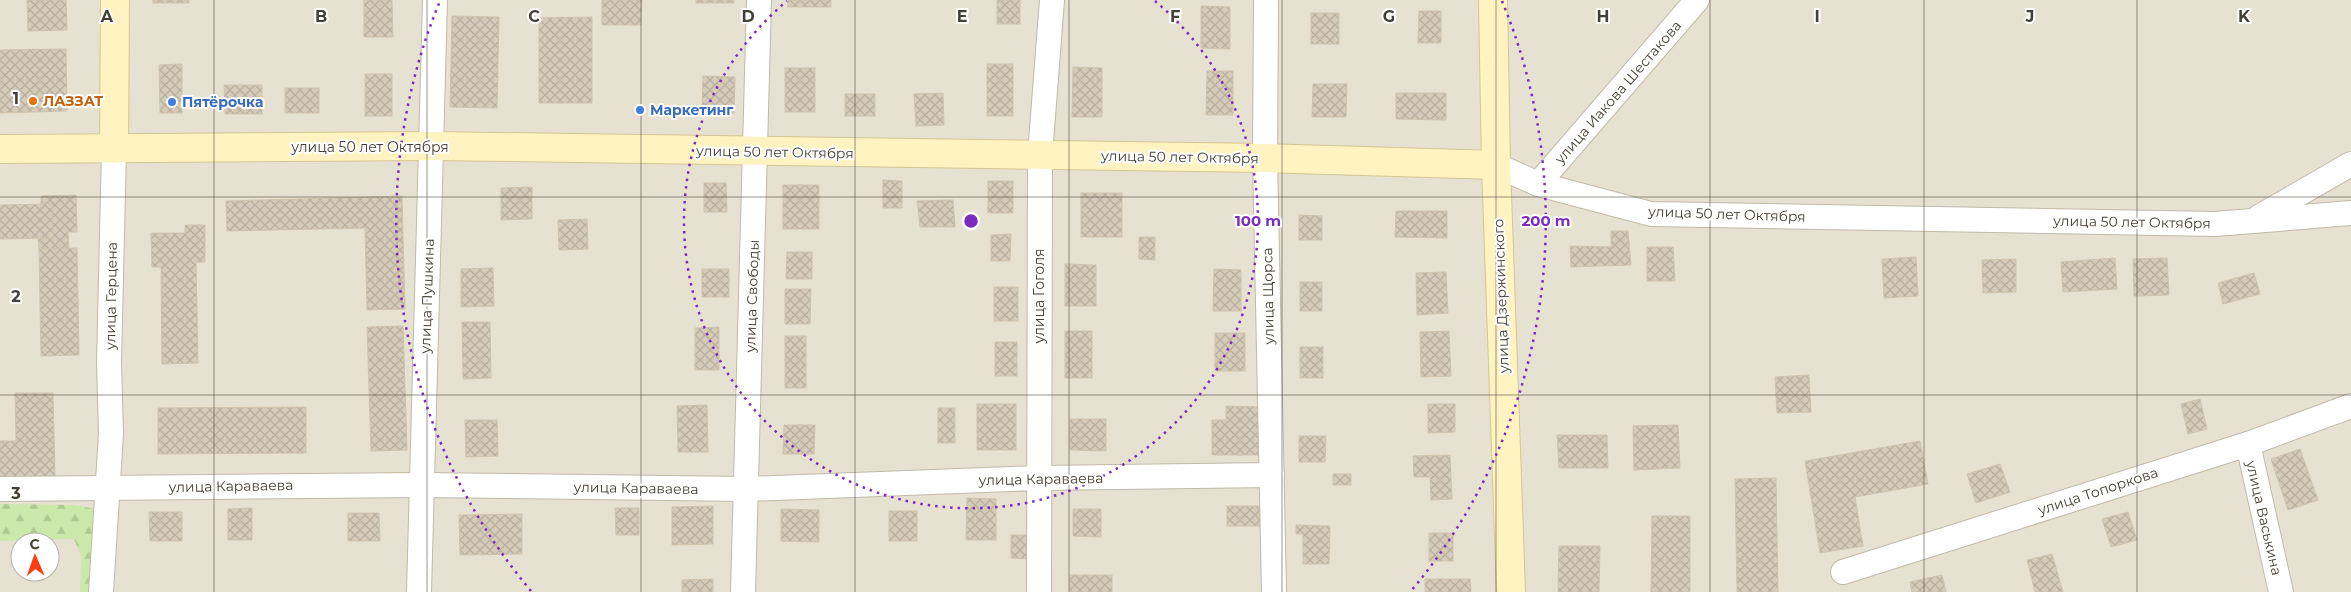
<svg xmlns="http://www.w3.org/2000/svg" width="2351" height="592" viewBox="0 0 2351 592" font-family="Montserrat,sans-serif">
<style>
.residential{fill:#e7e1d2;fill-rule:evenodd}
.forest{fill:url(#forest-firs)}
.building{fill:url(#building-cross-hatch);stroke:#d0c3ac}
.lines{fill:none;stroke-linecap:round;stroke-linejoin:round}
.street-casing{stroke:#c1baa9;stroke-width:26}
.secondary-casing{stroke:#d5c691;stroke-width:30}
.street{stroke:#fff;stroke-width:24}
.secondary{stroke:#fff3c1;stroke-width:28}
.grid{fill:none;stroke:#453f34;stroke-width:1;stroke-opacity:0.55}
.ring{fill:none;stroke:#7b2cbf;stroke-width:2.5;stroke-dasharray:2.5 5}
.food-dot{fill:#e8710a;stroke:#fff;stroke-width:2}
.shop-dot{fill:#3f7fe0;stroke:#fff;stroke-width:2}
.labels{text-anchor:middle;dominant-baseline:central;stroke-width:4;stroke-linejoin:round;paint-order:stroke}
.street-label{font-size:14px;fill:#453f34;stroke:#fff}
.food-label{font-size:14px;font-weight:bold;fill:#c56008;stroke:#fff;text-anchor:start}
.shop-label{font-size:14px;font-weight:bold;fill:#366cbe;stroke:#fff;text-anchor:start}
.grid-label{font-size:16px;text-anchor:middle;font-weight:bold;fill:#453f34;stroke:#fff;stroke-width:4;stroke-linejoin:round;paint-order:stroke}
.centre{fill:#7b2cbf;stroke:#fff;stroke-width:2.5}
.ring-label{font-size:15px;text-anchor:middle;font-weight:bold;fill:#7b2cbf;stroke:#fff;stroke-width:4;stroke-linejoin:round;paint-order:stroke}
</style>
<defs>
<pattern id="forest-firs" width="22" height="20" patternUnits="userSpaceOnUse" patternTransform="scale(1.25)"><rect width="22" height="20" fill="#cae9aa"/><path d="M5 1l3.5 6h-7zM16 11l3.5 6h-7z" fill="#afc993"/></pattern>
<pattern id="building-cross-hatch" width="8" height="8" patternUnits="userSpaceOnUse" patternTransform="scale(1.25)"><rect width="8" height="8" fill="#d5cbb9"/><path d="M0 0l8 8M0 8l8-8" fill="none" stroke="#b8afa0"/></pattern>
</defs>
<rect width="100%" height="100%" fill="#f3efe4"/>
<path class="residential" d="M0,0H2351V592H0ZM20,542H50V572H20Z"/>
<path class="forest" d="M0,504L75,505L101,510L97,592H80L81,555L74,539L0,541Z"/>
<g class="building">
<path d="M27,0H66L67,30L28,31Z"/>
<rect x="153" y="0" width="36" height="3"/>
<path d="M364,0H392L393,37H364Z"/>
<path d="M602,0H642L641,25H602Z"/>
<rect x="696" y="0" width="38" height="3"/>
<rect x="788" y="0" width="43" height="7"/>
<rect x="997" y="0" width="23" height="24"/>
<path d="M1201,6L1230,7V49L1201,48Z"/>
<path d="M1419,11H1441V43H1418Z"/>
<rect x="1311" y="13" width="28" height="31"/>
<path d="M452,16L499,17L497,108L450,107Z"/>
<path d="M592,17V103H539V18Z"/>
<path d="M66,49L67,111L0,113V50Z"/>
<path d="M182,64V113H160L159,65Z"/>
<rect x="987" y="64" width="26" height="52"/>
<path d="M1073,67L1102,68V117H1072Z"/>
<rect x="785" y="68" width="30" height="44"/>
<path d="M1207,71H1233V115H1206Z"/>
<rect x="365" y="74" width="27" height="42"/>
<path d="M703,76L735,77L734,113H702Z"/>
<path d="M1313,84H1347L1346,117H1312Z"/>
<path d="M224,85H262V114H225Z"/>
<rect x="285" y="88" width="34" height="25"/>
<path d="M943,93L944,125L916,126L914,94Z"/>
<path d="M1396,93H1446V120L1396,119Z"/>
<rect x="845" y="94" width="30" height="22"/>
<path d="M883,180L902,181V208H883Z"/>
<rect x="988" y="181" width="25" height="32"/>
<path d="M704,183H726L727,212H704Z"/>
<rect x="783" y="185" width="36" height="44"/>
<path d="M532,187V219L501,220V188Z"/>
<rect x="1081" y="193" width="41" height="44"/>
<path d="M76,195L77,232H68L69,248L39,249L38,238H53L52,204H41V196Z"/>
<path d="M402,196L405,309L367,310L365,228L227,231L226,201Z"/>
<path d="M953,200L955,227H920L917,201Z"/>
<path d="M52,204L53,238L0,239V205Z"/>
<path d="M1396,211H1447V238L1395,237Z"/>
<path d="M1299,215L1322,216V240H1299Z"/>
<path d="M587,219L588,249L559,250L558,220Z"/>
<path d="M185,225H205V262H196L198,363L162,364L161,267H152L151,233H185Z"/>
<path d="M1611,231H1628L1631,265L1571,267L1570,246L1611,247Z"/>
<path d="M1011,234L1010,261H991V235Z"/>
<path d="M1139,237H1155V260L1139,259Z"/>
<path d="M1647,247H1673L1675,281H1647Z"/>
<path d="M77,248L79,355L41,356L39,249Z"/>
<path d="M787,252H812V279H786Z"/>
<path d="M1916,257L1918,296L1884,298L1882,259Z"/>
<path d="M2115,258L2117,289L2063,292L2061,262Z"/>
<path d="M2167,258L2169,295L2134,296L2133,259Z"/>
<path d="M2016,259V292L1983,293L1982,260Z"/>
<path d="M1065,264L1096,265V306H1065Z"/>
<path d="M493,268L494,306L461,307V269Z"/>
<rect x="702" y="269" width="27" height="28"/>
<path d="M1214,269L1241,270V311H1213Z"/>
<path d="M1446,272L1448,313L1417,315L1416,273Z"/>
<path d="M2254,273L2260,294L2223,304L2218,283Z"/>
<rect x="1300" y="282" width="22" height="29"/>
<rect x="994" y="287" width="24" height="34"/>
<path d="M785,289H811L810,324H785Z"/>
<path d="M462,322H490L491,378L463,379Z"/>
<path d="M403,326L407,450L371,451L367,327Z"/>
<path d="M719,327V370H695V328Z"/>
<rect x="1065" y="331" width="27" height="47"/>
<path d="M1449,331L1451,376L1421,377L1420,332Z"/>
<rect x="1215" y="333" width="30" height="38"/>
<rect x="785" y="336" width="21" height="52"/>
<rect x="995" y="342" width="22" height="34"/>
<rect x="1300" y="347" width="23" height="31"/>
<path d="M1809,375L1811,412L1777,413L1775,377Z"/>
<path d="M15,393H53L55,477L0,478V441H16Z"/>
<path d="M2200,399L2207,429L2188,434L2181,404Z"/>
<rect x="977" y="404" width="39" height="46"/>
<path d="M1428,404H1455V432L1428,433Z"/>
<path d="M707,405L708,452H678L677,406Z"/>
<path d="M1226,406L1260,407L1259,455H1212V420H1226Z"/>
<path d="M306,407V453L158,454V408Z"/>
<rect x="938" y="408" width="17" height="35"/>
<path d="M1070,419H1106V451L1070,450Z"/>
<path d="M465,420H497L498,456L466,457Z"/>
<path d="M784,425H815L814,454H783Z"/>
<path d="M1678,425L1680,468L1634,470L1633,426Z"/>
<path d="M1557,435H1607L1608,468H1559Z"/>
<path d="M1299,436H1326L1325,462H1299Z"/>
<path d="M1920,441L1928,484L1855,497L1863,546L1820,553L1805,461Z"/>
<path d="M2300,449L2318,500L2288,510L2271,459Z"/>
<path d="M1450,455L1452,499L1431,500L1430,477H1414L1413,456Z"/>
<path d="M2000,464L2010,492L1976,503L1967,474Z"/>
<rect x="1333" y="474" width="18" height="11"/>
<path d="M1776,478L1778,592H1737L1735,479Z"/>
<path d="M967,498L996,499V540H966Z"/>
<path d="M713,506V544L672,545V507Z"/>
<rect x="1227" y="506" width="33" height="20"/>
<path d="M252,508V540H228V509Z"/>
<path d="M615,508H639V535H616Z"/>
<path d="M781,509L819,510V542L781,541Z"/>
<path d="M1073,509H1101V537L1073,536Z"/>
<rect x="889" y="511" width="28" height="30"/>
<path d="M149,512H182V541H150Z"/>
<path d="M2128,512L2137,540L2111,547L2102,519Z"/>
<path d="M348,513H379L380,541H348Z"/>
<path d="M522,514V554L460,555L459,515Z"/>
<path d="M1652,516H1690V592H1651Z"/>
<path d="M1296,525L1330,526L1329,564H1303V534H1296Z"/>
<rect x="1429" y="533" width="24" height="28"/>
<path d="M1011,535H1028V559L1011,558Z"/>
<path d="M1559,546H1600L1599,592H1558Z"/>
<path d="M2052,554L2063,592H2035L2027,560Z"/>
<rect x="1070" y="575" width="42" height="17"/>
<path d="M1942,575L1946,592H1912L1910,582Z"/>
<path d="M713,579V592H682V580Z"/>
<path d="M1425,579H1470L1471,592H1425Z"/>
</g>
<g class="lines">
<defs>
<g id="street">
<path d="M1266,0L1265,158L1274,592"/>
<path d="M1496,165L1538,184L1651,214L2215,224L2351,213"/>
<path d="M1538,184L1697,0"/>
<path d="M2259,217L2351,164"/>
<path d="M2248,444L2281,592"/>
<path d="M0,489L422,485L747,489L1039,478L1272,475"/>
<path d="M1843,572L2248,444L2351,406"/>
<path d="M101,592L111,434L109,362L114,149"/>
<path d="M419,592L435,0"/>
<path d="M743,592L759,0"/>
<path d="M1039,592L1040,155L1052,0"/>
</g>
<g id="secondary">
<path d="M1493,0L1496,165L1511,592"/>
<path d="M0,149L432,146L1265,158L1496,165"/>
<path d="M114,149L115,0"/>
</g>
</defs>
<use href="#street" class="street-casing"/>
<use href="#secondary" class="secondary-casing"/>
<use href="#street" class="street"/>
<use href="#secondary" class="secondary"/>
</g>
<path class="grid" d="M214,0V592M427,0V592M641,0V592M855,0V592M1069,0V592M1282,0V592M1496,0V592M1710,0V592M1924,0V592M2137,0V592M0,197H2351M0,395H2351"/>
<g class="ring">
<path d="M1155 1A287 287 0 1 1 787 1"/>
<path d="M531 591A575 575 0 0 1 440 1M1502 1A575 575 0 0 1 1411 591"/>
</g>
<circle class="food-dot" cx="33" cy="101" r="5"/>
<g class="shop-dot">
<circle cx="172" cy="102" r="5"/>
<circle cx="640" cy="110" r="5"/>
</g>
<g class="labels">
<g class="street-label">
<text transform="translate(1618 92) rotate(-49)">улица Иакова Шестакова</text>
<text x="370" y="147">улица 50 лет Октября</text>
<text transform="translate(775 152) rotate(1)">улица 50 лет Октября</text>
<text transform="translate(1180 157) rotate(1)">улица 50 лет Октября</text>
<text transform="translate(1727 214) rotate(2)">улица 50 лет Октября</text>
<text transform="translate(2132 222) rotate(1)">улица 50 лет Октября</text>
<text transform="translate(111 296) rotate(-89)">улица Герцена</text>
<text transform="translate(427 296) rotate(-88)">улица Пушкина</text>
<text transform="translate(752 296) rotate(-88)">улица Свободы</text>
<text transform="translate(1039 296) rotate(-90)">улица Гоголя</text>
<text transform="translate(1268 296) rotate(-91)">улица Щорса</text>
<text transform="translate(1501 296) rotate(-92)">улица Дзержинского</text>
<text transform="translate(1041 479) rotate(-1)">улица Караваева</text>
<text transform="translate(231 486) rotate(-1)">улица Караваева</text>
<text transform="translate(636 488) rotate(1)">улица Караваева</text>
<text transform="translate(2098 491) rotate(-18)">улица Топоркова</text>
<text transform="translate(2264 518) rotate(77)">улица Васькина</text>
</g>
<g class="food-label">
<text x="43" y="101">ЛАЗЗАТ</text>
</g>
<g class="shop-label">
<text x="182" y="102">Пятёрочка</text>
<text x="650" y="110">Маркетинг</text>
</g>
</g>
<g class="grid-label">
<text x="107" y="22">A</text>
<text x="321" y="22">B</text>
<text x="534" y="22">C</text>
<text x="748" y="22">D</text>
<text x="962" y="22">E</text>
<text x="1175" y="22">F</text>
<text x="1389" y="22">G</text>
<text x="1603" y="22">H</text>
<text x="1817" y="22">I</text>
<text x="2030" y="22">J</text>
<text x="2244" y="22">K</text>
<text x="16" y="104">1</text>
<text x="16" y="302">2</text>
<text x="16" y="499">3</text>
</g>
<circle cx="971" cy="221" r="8" class="centre"/>
<g class="ring-label">
<text x="1258" y="226">100 m</text>
<text x="1546" y="226">200 m</text>
</g>
<g transform="translate(35 557) rotate(358)"><circle r="24" fill="#ffffff" stroke="#b5b2ae"/>
<path d="M0-4L9 19L0 12L-9 19Z" fill="#ff3d0e"/>
<text y="-8" font-size="14" font-weight="bold" text-anchor="middle" fill="#453f34">С</text>
</g>
</svg>
